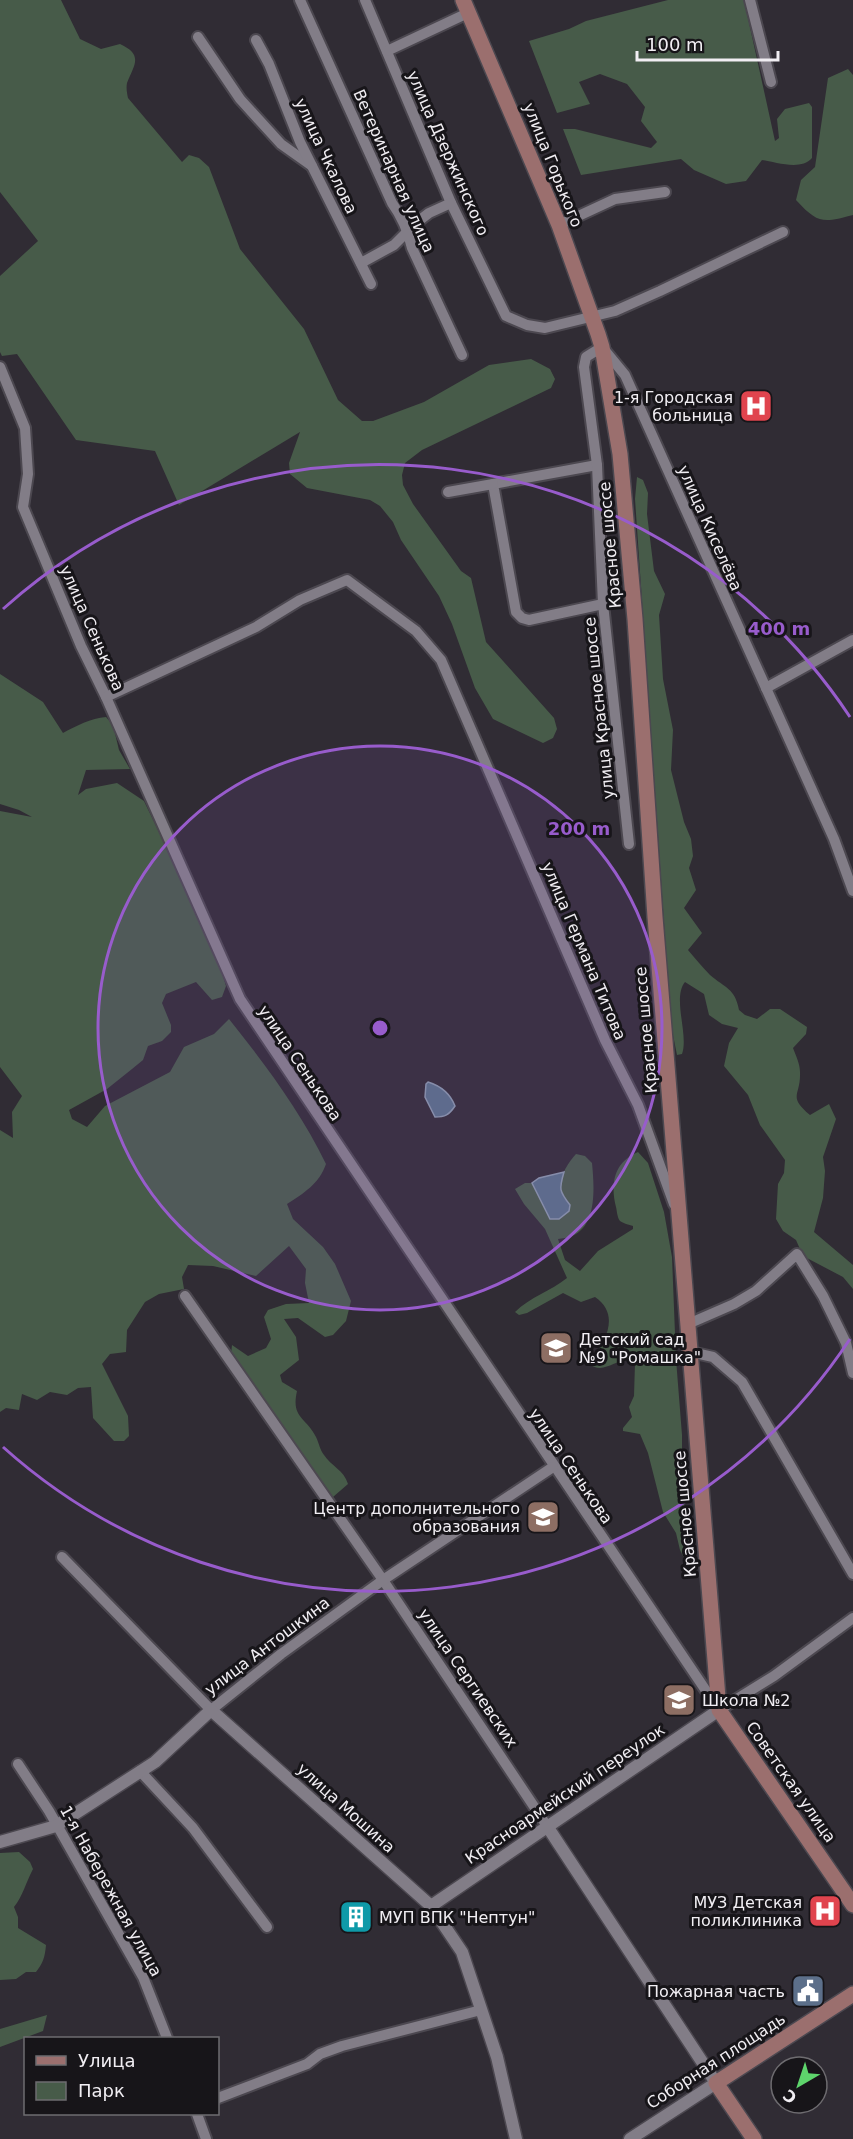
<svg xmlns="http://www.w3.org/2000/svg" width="853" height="2139" viewBox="0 0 853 2139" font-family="'DejaVu Sans',sans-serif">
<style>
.green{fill:#475b49}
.water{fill:#576e85;stroke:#8594a6;stroke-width:1.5}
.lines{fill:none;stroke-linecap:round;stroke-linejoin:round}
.minor-casing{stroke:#4c4850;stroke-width:14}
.tertiary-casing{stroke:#4c4850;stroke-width:15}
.secondary-casing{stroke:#4c4850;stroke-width:18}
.minor{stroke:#827d87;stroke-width:10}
.tertiary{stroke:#827d87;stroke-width:12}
.secondary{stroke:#9b6f6e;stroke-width:15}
.ring{fill:none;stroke:#985ccc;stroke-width:3}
.labels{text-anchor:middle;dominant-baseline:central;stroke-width:6;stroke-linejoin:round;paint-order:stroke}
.street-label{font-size:16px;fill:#f1eef3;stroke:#171519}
.poi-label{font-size:16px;fill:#f1eef3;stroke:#171519;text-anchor:end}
.centre{fill:#985ccc;stroke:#171519;stroke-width:3}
.ring-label{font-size:18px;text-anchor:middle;font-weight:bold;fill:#985ccc;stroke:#171519;stroke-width:6;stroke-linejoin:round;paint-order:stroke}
</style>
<rect width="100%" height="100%" fill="#302c34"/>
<g class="green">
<path d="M0,0H61L80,39L101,49L120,44C144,55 134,65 127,83C126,88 127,93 128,98L182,162L189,155L199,158L209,167L240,249L304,329L338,400L362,421H373L424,402L489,365L531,359L550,369L555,379L551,388L422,450L405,463L402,475L403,485L413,504L461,571L471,578L486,642L554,718L557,729L553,738L543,743L493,719L475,688L452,624L439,596L401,540L393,522L380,506L370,500L307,488L290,474L289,463L300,432L179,505L155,451L76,440L17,354L2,356L0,352V276L38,241L0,192Z"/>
<path d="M668,0H744L775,141L779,138L777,119L785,109L809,103L812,107V158C801,171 776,162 762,160L746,181L726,184L694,170L681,159L581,175L563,129H575L651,148L657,142L641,121L645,107L627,84L600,74L579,82L590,104L557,113L529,41L569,29L586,21Z"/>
<path d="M848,69L853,75V215C823,223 818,224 796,200L801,180L815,167L828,78Z"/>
<path d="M637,477L643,480L648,493L647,514L654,571L665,594L659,615L663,679L673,730L671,770L684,822L691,839L693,856L689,868L696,890L684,908L702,933L688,950C695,958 702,967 710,975C725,988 735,988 739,1010L745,1015L757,1019L770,1009H780L807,1027L806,1034L793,1048C796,1056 800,1064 800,1072C801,1097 787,1095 810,1115L829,1104L836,1119L823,1157L825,1171L823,1198L814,1232L853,1265V1289L843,1277L803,1256L796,1240L783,1231L776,1219L778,1184L784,1173L785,1160L760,1125L748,1095L724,1066L729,1043L738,1028L722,1024L709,1015L704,994L685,982C672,998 689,1035 682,1054L677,1055L668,1010V981L635,499Z"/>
<path d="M0,674L43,702L63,733C76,726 91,718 106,717L113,725L119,750L130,769L86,770L78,795L86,789L117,783L144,801L187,890L219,963L226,986L222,997L212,1000L196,982L166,994L162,1003L171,1025V1032L162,1041L148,1046L143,1060L132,1069L107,1089L69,1110L72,1119L87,1127L105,1106L170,1072L184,1047L214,1034L229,1019C265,1064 301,1112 326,1164C319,1184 304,1193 287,1204L293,1219L323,1247L335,1264L351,1301L346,1321L333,1335L325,1337L298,1318L284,1319L296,1337L299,1360L280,1375L282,1382L297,1391C291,1418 305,1416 316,1437C319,1443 320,1450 324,1455C331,1466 344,1470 348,1484L333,1497L231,1354L232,1345L248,1356L266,1348L271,1339L264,1317L268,1310L286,1304L309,1303L305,1283L306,1269L289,1246L256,1276L213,1266L188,1265L182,1277L184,1289L159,1294L145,1302L127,1330L126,1352L110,1354L102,1364L128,1416L129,1436L124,1441H114L93,1418L91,1387L78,1388L67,1395L50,1392L37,1400L22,1394L19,1410L6,1408L0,1412V1130L13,1138L12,1112L22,1096L0,1067V811L32,817L19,810L0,804Z"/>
<path d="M638,1152L648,1163L664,1212L672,1257L676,1359L682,1435V1487L690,1542L689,1551L684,1558L680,1550L676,1533L663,1512L648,1453L640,1434L623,1431V1428L632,1417L629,1407L634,1396L635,1363C623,1356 612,1367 600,1368C596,1368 593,1366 590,1365C593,1353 600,1350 604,1340C612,1323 611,1308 595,1297L581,1302L563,1293L527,1313L519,1315L515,1312C530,1297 551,1291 567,1278L545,1229L524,1204L515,1189L525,1183H532L550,1219L569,1211L570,1206C568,1202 563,1198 561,1194C556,1182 568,1162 576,1154L585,1156L592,1163C594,1185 598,1225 572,1236C568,1238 562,1238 558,1239L565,1260L580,1271L598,1251L633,1229V1226C629,1225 623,1223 620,1221C617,1217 617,1211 616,1207C610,1184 614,1162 638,1152Z"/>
<path d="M19,1852L30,1862L33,1869C26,1882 23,1896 14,1907L18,1917V1928L46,1945C45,1957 43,1963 36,1972H26L16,1979L0,1980V1853Z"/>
<path d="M47,2015L43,2031L0,2047V2029Z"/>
</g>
<g class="water">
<path d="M428,1082C441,1086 450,1093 455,1106C449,1115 445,1117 435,1117L425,1097L426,1084Z"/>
<path d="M564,1172C559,1189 559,1191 570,1205L569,1211L559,1219H550L532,1183L539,1178Z"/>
</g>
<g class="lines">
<defs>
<g id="minor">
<path d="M300,0L392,203C403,218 408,231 412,248L462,355"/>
<path d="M365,0L451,203L506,316L527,325L545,328L615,311L660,291L783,232"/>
<path d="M750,0L771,82"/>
<path d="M198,37L240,99L281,144L312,166"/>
<path d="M256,40L269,64L300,142L371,284"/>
<path d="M387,51L470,12"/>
<path d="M559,225L615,199L665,192"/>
<path d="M361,263L394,245L416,223L429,213L451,203"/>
<path d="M0,367L25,428L28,474L23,507L81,646L106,697L240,999L719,1710L774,1676L853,1618"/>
<path d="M597,465L493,484L516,612L522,618L529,620L603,604"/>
<path d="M448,492L493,484"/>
<path d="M766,688L853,640"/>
<path d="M106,697L256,627L300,600L347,580L416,631L441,660L605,1040L638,1105L674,1204"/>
<path d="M629,844L603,604L597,465L584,367L586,357L602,347L625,375L834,839L853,891"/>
<path d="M185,1296L383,1580L547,1826"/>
<path d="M688,1324L734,1304L756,1291L797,1254L823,1296L846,1343L853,1373"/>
<path d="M691,1352L713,1357L742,1382L853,1574"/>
<path d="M62,1557L211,1710L281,1654L383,1580L553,1467"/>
<path d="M18,1764L49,1811L143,1977L167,2038"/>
<path d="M140,1771L193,1828L267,1927"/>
<path d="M218,2098L307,2064L320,2054L342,2046L481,2010"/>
<path d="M197,2114L206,2139"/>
</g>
<g id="tertiary">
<path d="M547,1826L716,2083L630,2139"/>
<path d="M0,1842L56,1826L155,1762L211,1710L431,1906L462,1952L497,2057L516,2139"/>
<path d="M431,1906L719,1710"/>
</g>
<g id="secondary">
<path d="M463,0L559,225L598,334L602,347L620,454L635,619L655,917L719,1710L853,1905"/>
<path d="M754,2139L716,2083L853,1994"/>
</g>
</defs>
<use href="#minor" class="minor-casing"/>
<use href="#tertiary" class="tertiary-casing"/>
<use href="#secondary" class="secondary-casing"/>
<use href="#minor" class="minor"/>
<use href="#tertiary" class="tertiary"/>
<use href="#secondary" class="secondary"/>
</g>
<circle cx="380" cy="1028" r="282" fill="#985ccc" fill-opacity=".12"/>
<g class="ring">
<circle cx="380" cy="1028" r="282"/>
<path d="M850 1339A564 564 0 0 1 3 1447M3 609A564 564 0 0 1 850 717"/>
</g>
<defs>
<symbol id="hospital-square" viewBox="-11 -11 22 22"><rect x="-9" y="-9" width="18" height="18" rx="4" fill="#e0444e" stroke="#171519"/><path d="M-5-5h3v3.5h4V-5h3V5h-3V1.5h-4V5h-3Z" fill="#fff"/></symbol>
<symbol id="school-square" viewBox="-11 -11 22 22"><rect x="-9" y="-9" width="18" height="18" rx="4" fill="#8d6e63" stroke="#171519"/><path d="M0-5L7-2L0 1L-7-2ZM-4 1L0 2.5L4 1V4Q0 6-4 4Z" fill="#fff"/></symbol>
<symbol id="building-square" viewBox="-11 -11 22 22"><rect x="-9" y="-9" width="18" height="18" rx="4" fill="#0f9aa8" stroke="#171519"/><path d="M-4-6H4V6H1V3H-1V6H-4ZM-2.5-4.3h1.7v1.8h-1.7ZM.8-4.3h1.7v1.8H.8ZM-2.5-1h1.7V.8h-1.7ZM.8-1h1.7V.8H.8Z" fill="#fff"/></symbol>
<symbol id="civic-square" viewBox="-11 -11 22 22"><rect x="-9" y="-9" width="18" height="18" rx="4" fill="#5c6f8a" stroke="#171519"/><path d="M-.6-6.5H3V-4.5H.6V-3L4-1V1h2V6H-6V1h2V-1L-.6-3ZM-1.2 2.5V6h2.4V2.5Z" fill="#fff"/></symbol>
</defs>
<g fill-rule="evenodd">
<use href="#hospital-square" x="737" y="387" width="38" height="38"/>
<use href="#school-square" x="537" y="1329" width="38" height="38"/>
<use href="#school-square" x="524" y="1498" width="38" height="38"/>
<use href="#school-square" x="660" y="1681" width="38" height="38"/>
<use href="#hospital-square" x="806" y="1892" width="38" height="38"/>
<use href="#building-square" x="337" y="1898" width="38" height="38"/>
<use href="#civic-square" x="789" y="1972" width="38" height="38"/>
</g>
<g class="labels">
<g class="street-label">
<text transform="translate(448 153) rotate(66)">улица Дзержинского</text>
<text transform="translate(326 156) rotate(65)">улица Чкалова</text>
<text transform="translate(553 165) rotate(68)">улица Горького</text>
<text transform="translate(394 171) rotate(66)">Ветеринарная улица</text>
<text transform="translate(710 528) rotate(66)">улица Киселёва</text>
<text transform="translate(610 545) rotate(-95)">Красное шоссе</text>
<text transform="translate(92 628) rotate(66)">улица Сенькова</text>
<text transform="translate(599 708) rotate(-96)">улица Красное шоссе</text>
<text transform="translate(584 951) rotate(67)">улица Германа Титова</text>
<text transform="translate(646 1030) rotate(-95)">Красное шоссе</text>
<text transform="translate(300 1063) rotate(56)">улица Сенькова</text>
<text transform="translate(571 1466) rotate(56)">улица Сенькова</text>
<text transform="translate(685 1514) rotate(-95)">Красное шоссе</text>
<text transform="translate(267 1646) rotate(-37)">улица Антошкина</text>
<text transform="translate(468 1678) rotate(56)">улица Сергиевских</text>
<text transform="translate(791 1782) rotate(55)">Советская улица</text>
<text transform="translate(565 1794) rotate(-34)">Красноармейский переулок</text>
<text transform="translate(346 1808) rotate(42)">улица Мошина</text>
<text transform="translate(111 1891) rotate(61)">1-я Набережная улица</text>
<text transform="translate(716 2061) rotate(-33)">Соборная площадь</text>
</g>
<g class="poi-label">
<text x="733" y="397">1-я Городская<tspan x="733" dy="18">больница</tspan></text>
<text x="579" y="1339" text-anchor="start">Детский сад<tspan x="579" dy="18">№9 "Ромашка"</tspan></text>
<text x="520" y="1508">Центр дополнительного<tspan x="520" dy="18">образования</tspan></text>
<text x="702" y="1700" text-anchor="start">Школа №2</text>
<text x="802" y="1902">МУЗ Детская<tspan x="802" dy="18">поликлиника</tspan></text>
<text x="379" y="1917" text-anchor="start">МУП ВПК "Нептун"</text>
<text x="785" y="1991">Пожарная часть</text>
</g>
</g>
<circle cx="380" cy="1028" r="9" class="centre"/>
<g class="ring-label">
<text x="779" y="635">400 m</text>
<text x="579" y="835">200 m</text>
</g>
<rect x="24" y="2037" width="195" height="78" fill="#171519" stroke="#6e6c70" stroke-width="1.5"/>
<rect x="36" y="2056" width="30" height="9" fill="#9b6f6e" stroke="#6e6c70" stroke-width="1.5"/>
<text x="78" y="2067" font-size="18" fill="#f1eef3">Улица</text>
<rect x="36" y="2082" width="30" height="18" fill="#475b49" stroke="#6e6c70" stroke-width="1.5"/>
<text x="78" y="2097" font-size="18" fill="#f1eef3">Парк</text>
<g transform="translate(799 2085) rotate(219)"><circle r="28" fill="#171519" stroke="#6e6c70" stroke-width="1.5"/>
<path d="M0-4.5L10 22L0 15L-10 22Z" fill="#5ed56c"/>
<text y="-9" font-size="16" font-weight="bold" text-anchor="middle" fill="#f1eef3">С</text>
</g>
<path d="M637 51v9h141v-9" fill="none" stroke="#f1eef3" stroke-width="3"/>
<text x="646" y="51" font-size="18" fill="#f1eef3" stroke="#171519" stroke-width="4.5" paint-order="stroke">100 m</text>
</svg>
